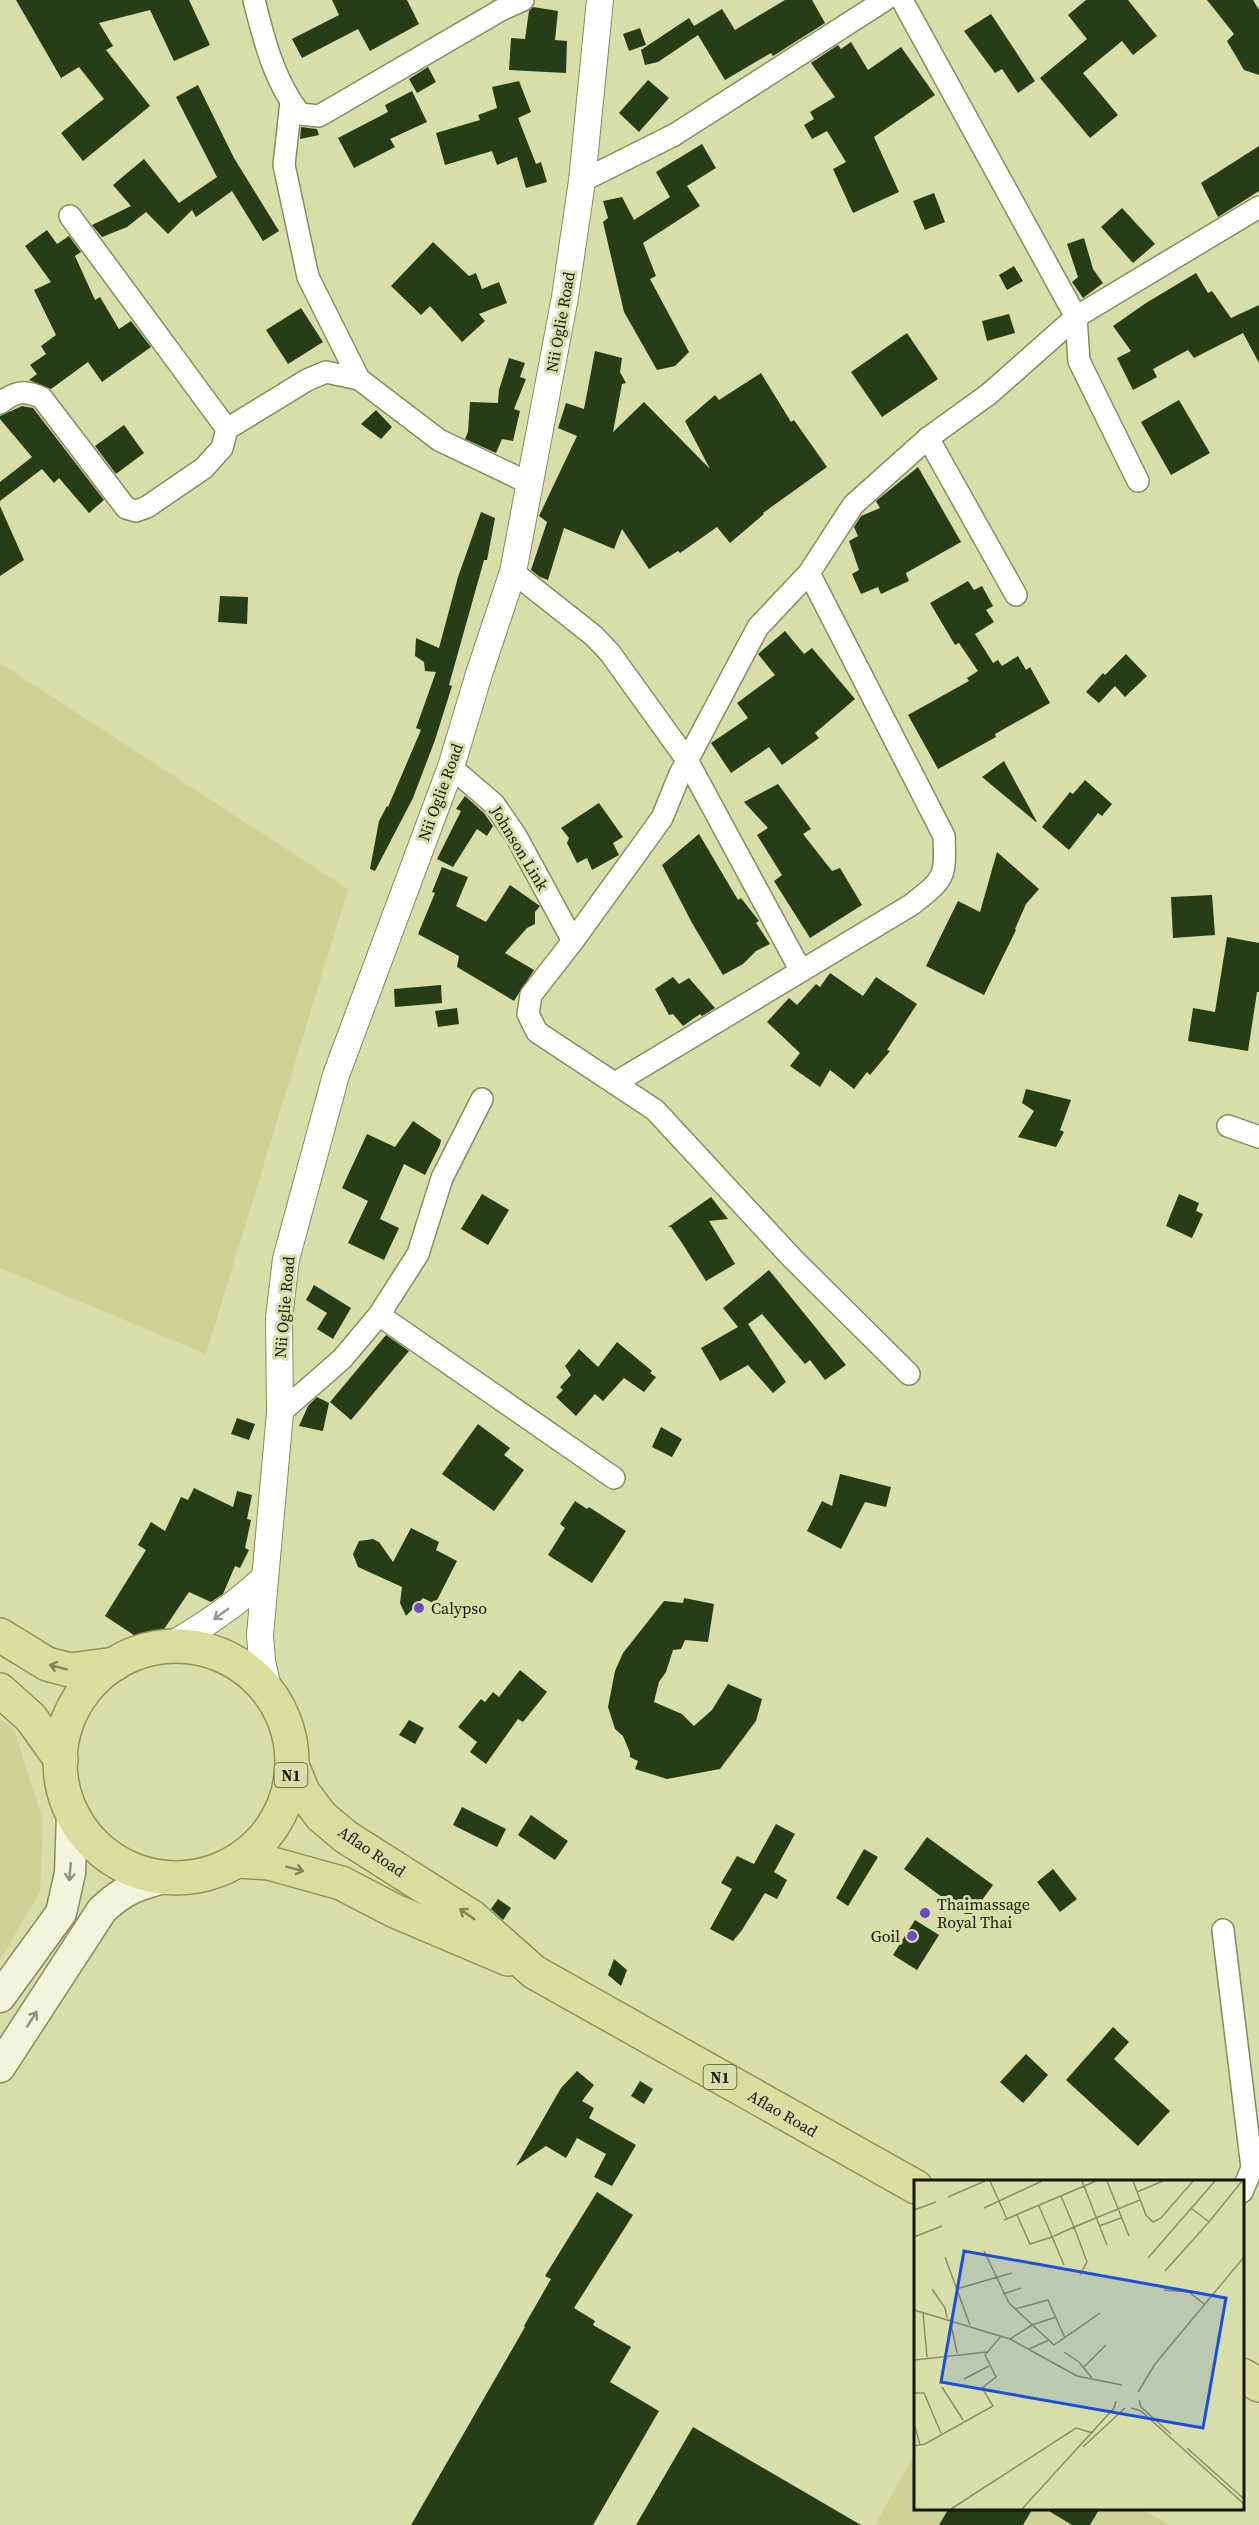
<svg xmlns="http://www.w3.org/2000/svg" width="1259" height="2525" viewBox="0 0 1259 2525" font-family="'Source Serif 4',serif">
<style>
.built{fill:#cdd397}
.building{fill:#273d15}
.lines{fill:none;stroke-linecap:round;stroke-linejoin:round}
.minor-casing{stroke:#878c5a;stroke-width:24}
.tertiary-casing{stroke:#878c5a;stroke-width:28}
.secondary-casing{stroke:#878c5a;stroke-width:33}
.trunk-casing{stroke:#8e9356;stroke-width:36}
.minor{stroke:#fff;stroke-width:21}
.tertiary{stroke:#fff;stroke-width:26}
.secondary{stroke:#f1f3da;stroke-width:30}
.trunk{stroke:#d8de9b;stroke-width:33}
.oneway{stroke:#96978e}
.oneway2{stroke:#808457}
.oneway3{stroke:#8e907a}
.poi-dot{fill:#6f4ac3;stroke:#d8deaa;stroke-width:2}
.labels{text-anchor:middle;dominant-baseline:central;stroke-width:6;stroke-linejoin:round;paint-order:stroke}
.shield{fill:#d8deaa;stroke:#505336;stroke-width:1.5}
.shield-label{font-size:15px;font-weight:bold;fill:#151704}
.street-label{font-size:16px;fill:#151704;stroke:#d8deaa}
.poi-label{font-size:16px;fill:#151704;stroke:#d8deaa;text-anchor:start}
.inset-road{fill:none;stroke:#8a8e68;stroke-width:1.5}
.view{fill:#1d4ed8;fill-opacity:0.15;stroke:#1d4ed8;stroke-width:3}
.inset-edge{fill:none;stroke:#151704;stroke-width:3}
</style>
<rect width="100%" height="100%" fill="#d8deaa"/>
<g class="built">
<path d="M0,663L348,889L206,1354L0,1268Z"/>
<path d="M0,1719L14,1729L43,1821L40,1892L0,1960Z"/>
<path d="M915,2453L916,2508L1142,2509L1169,2525H875Z"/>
</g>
<g class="building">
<path d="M16,0H189L210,45L174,61L150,10L99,23L113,46L106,50L150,106L83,161L61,133L104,99L79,67L61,78Z"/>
<path d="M332,0H407L419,24L370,51L358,29L302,58L292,39L339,15Z"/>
<path d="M785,0H812L825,23L773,56L771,53L725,80L698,35L658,62L645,65L641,50L689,18L694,26L722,9L735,30Z"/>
<path d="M1086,0H1128L1157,36L1133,55L1122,41L1083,73L1118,115L1090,138L1040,78L1087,39L1068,15Z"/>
<path d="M1207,0H1253L1259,10V75L1244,70L1227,41L1234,34Z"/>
<path d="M533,7L558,11L555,40L567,41L566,73L509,70L511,38L525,39L529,11Z"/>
<path d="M991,14L1035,81L1018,93L1002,69L995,73L964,31Z"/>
<path d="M640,28L646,45L629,51L623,34Z"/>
<path d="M851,42L868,70L901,47L935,95L874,137L899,192L853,213L833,169L846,162L827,131L812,139L804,125L814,119L810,112L835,97L811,63L838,45L841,49Z"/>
<path d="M428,67L436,82L417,93L409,79Z"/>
<path d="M648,80L669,98L639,132L619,113Z"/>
<path d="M519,81L531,112L518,118L536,164L541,162L547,182L526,188L517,157L497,165L492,151L445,165L436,133L480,120L478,115L497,108L492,87Z"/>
<path d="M198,85L234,158L279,231L263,241L232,191L196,217L192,210L168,234L146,212L127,227L102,237L92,225L131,206L113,185L144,159L179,203L217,177L176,97Z"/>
<path d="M412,91L427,122L390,139L395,147L354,168L338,138L388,112L385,105Z"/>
<path d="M301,127L317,129L319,135L300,139Z"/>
<path d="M702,144L716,168L687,186L700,206L643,243L656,276L650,279L689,352L675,366L657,370L624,312L603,222L608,218L603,201L622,197L634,220L670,197L656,172Z"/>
<path d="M1259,146V191L1218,217L1201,183Z"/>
<path d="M934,193L945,222L925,230L913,201Z"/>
<path d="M1122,208L1155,244L1133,263L1101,227Z"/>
<path d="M47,230L57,244L69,236L81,252L75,256L95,300L100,297L119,329L131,321L151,347L102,382L88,362L51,389L29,380L37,374L30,365L46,354L41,346L56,335L34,290L51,282L25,246Z"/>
<path d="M1084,238L1093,269L1103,283L1083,298L1072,282L1078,277L1067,244Z"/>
<path d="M433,242L469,276L476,273L482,289L499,282L507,303L479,314L485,321L462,342L430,306L421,315L391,286Z"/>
<path d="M1014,266L1023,281L1007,290L999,275Z"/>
<path d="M1196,273L1208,293L1212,291L1231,318L1259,305V363L1243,333L1194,358L1188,350L1153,369L1157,377L1133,390L1117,358L1131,351L1113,326L1146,303Z"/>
<path d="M301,308L323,342L288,364L266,330Z"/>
<path d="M1009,314L1015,333L987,341L982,321Z"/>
<path d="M907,333L938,379L882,417L851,372Z"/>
<path d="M595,351L622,358L620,372L626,383L622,384L613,432L644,402L710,469L685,421L715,395L719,400L761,373L791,422L794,420L827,467L763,513L764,514L730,543L717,527L680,553L678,551L649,569L622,529L614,549L564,528L548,580L540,577L531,570L547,522L539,516L577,436L558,428L566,403L584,409Z"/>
<path d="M509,358L525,363L520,377L526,379L514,409L520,411L513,441L502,439L496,453L465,439L468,432L470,402L498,403L499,390Z"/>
<path d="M1179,400L1210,453L1171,475L1141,422Z"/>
<path d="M22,406L33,408L104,500L89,513L59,478L54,483L42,469L0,501V482L32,457L0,419V416Z"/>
<path d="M376,410L392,427L381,439L361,424Z"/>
<path d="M124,425L144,453L116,474L95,446Z"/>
<path d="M918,467L961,542L906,573L909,581L881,594L878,587L861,594L852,574L859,570L849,541L858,536L854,527L861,516L880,508L876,501Z"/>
<path d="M0,506L24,560L0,576Z"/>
<path d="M481,512L495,518L487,560H484L449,685L452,686L435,740L413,798L375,871L370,869L379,821L387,806L388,807L421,730L416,728L436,672L425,671L424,662L415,656L416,638L439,648L458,577Z"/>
<path d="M968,581L974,590L982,586L993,606L986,610L994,622L975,634L993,663L998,660L1002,666L1018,656L1026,670L1030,667L1050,703L995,734L996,737L938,769L908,715L969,681L967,678L978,671L959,643L955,645L930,603Z"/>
<path d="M220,596L248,597L247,624L218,622Z"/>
<path d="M785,631L804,654L812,648L855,699L815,733L819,738L782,765L769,747L731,773L711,743L748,718L737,703L775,675L758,654Z"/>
<path d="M1126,654L1147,676L1125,697L1115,686L1099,703L1086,692L1103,673L1105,675Z"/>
<path d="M1004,761L1037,822H1036L982,777Z"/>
<path d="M1085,780L1112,804L1102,816L1098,813L1069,850L1042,827L1070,792L1073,794Z"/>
<path d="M778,784L811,829L803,834L832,871L840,868L862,905L810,938L774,881L782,875L757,835L768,828L744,802Z"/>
<path d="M465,796L484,813L493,826L487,836L477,829L453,867L437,859L461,811L456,809Z"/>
<path d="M599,803L623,837L613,843L619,855L592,870L587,858L577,863L567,843L569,838L561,828Z"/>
<path d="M699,834L738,900L741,898L759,921L756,923L770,944L756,951L743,964L723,975L692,923L662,865Z"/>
<path d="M997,852L1039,889L1026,904L1015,929L1016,930L984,995L926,966L958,901L980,912Z"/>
<path d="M442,867L468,877L456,906L486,922L510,885L540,906L535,912V924L527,928L505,953L534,970L514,1001L457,967L459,956L418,934L435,893L432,892Z"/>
<path d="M1212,895L1215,935L1173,938L1171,897Z"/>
<path d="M1227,937L1259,943V992H1257L1248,1051L1188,1041L1193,1008L1215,1012Z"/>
<path d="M830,973L863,996L876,977L917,1004L887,1050L890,1051L870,1075L867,1072L854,1089L830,1070L820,1087L790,1066L800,1053L767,1022L789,998L797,1005L816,984L820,987Z"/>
<path d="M673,977L679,984L689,978L715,1008L702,1016L700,1014L683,1026L673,1014L669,1015L655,989Z"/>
<path d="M441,985L442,1003L395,1007L394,989Z"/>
<path d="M457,1008L459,1024L438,1027L435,1011Z"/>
<path d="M1026,1089L1071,1100L1060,1130L1064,1132L1056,1147L1018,1137L1034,1111L1022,1103Z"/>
<path d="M413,1121L441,1140L440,1145L425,1175L404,1164L380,1219L399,1228L384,1260L348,1243L368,1201L342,1188L367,1134L395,1147Z"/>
<path d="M482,1194L509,1210L488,1245L461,1229Z"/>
<path d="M1179,1194L1199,1203L1196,1211L1203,1214L1192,1238L1166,1226Z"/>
<path d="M711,1197L728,1219L709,1221L735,1264L706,1281L682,1243L671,1227H668Z"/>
<path d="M769,1270L846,1365L825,1380L810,1360L805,1364L762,1314L748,1324L786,1382L773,1393L748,1365L720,1381L701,1348L738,1327L723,1308Z"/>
<path d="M314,1285L351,1308L333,1339L317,1329L327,1313L306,1300Z"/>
<path d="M386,1335L409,1351L351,1420L330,1402Z"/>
<path d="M617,1342L652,1371L650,1373L656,1377L644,1392L624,1378L603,1401L595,1394L576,1416L556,1397L563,1390L560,1387L571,1375L565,1366L579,1349L598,1367Z"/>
<path d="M317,1397L329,1403L323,1431L299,1426L308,1406Z"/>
<path d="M237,1418L255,1424L249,1440L231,1434Z"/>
<path d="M478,1424L510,1448L504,1455L524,1470L494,1511L442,1474Z"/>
<path d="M661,1427L682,1439L672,1457L652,1447Z"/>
<path d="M840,1474L891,1487L886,1507L865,1502L841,1549L807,1531L822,1501L832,1506Z"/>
<path d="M194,1488L233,1507L237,1491L252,1495L247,1519L251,1520L245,1548L249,1550L240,1568L235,1566L223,1594L211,1602L189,1592L152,1647L105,1616L146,1550L138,1545L151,1522L165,1531L181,1497L188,1500Z"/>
<path d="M575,1501L587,1509L589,1507L626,1531L592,1583L548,1555L565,1528L560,1524Z"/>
<path d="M411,1528L439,1542L436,1550L457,1561L435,1604L423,1598L406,1616L400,1603L402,1587L358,1567L353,1554L359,1541L373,1539L379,1542L393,1562Z"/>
<path d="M684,1598L714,1604L708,1642L685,1640L681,1649L673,1650L666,1672L659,1682L654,1702L682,1714L694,1726L712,1710L728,1684L762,1699L756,1721L720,1769L667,1779L635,1769L638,1761L630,1757V1753L623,1736L615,1729L608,1707L615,1671L623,1653L664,1601L683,1603Z"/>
<path d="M520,1670L547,1692L523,1722L518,1719L486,1764L470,1752L477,1742L458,1727L481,1699L485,1702L493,1692L499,1697Z"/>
<path d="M409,1720L424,1728L415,1744L399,1735Z"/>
<path d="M462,1807L506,1829L497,1847L453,1825Z"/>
<path d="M531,1815L568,1841L555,1860L518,1835Z"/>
<path d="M776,1824L795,1834L774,1872L787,1880L777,1899L765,1893L742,1930L733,1941L710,1929L732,1889L721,1883L737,1856L754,1864Z"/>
<path d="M927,1837L993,1885L972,1914H965L904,1869Z"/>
<path d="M864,1849L878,1857L848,1906L836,1898Z"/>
<path d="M1053,1869L1077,1899L1060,1912L1037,1882Z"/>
<path d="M498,1899L511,1908L503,1920L491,1909Z"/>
<path d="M915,1920L939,1935L917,1970L893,1955Z"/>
<path d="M614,1959L627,1970L621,1986L608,1975Z"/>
<path d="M1113,2027L1129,2042L1114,2059L1170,2111L1138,2146L1066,2080Z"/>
<path d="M1026,2054L1048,2075L1023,2103L1000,2082Z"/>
<path d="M577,2071L594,2085L582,2101L594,2108L589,2118L636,2145L612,2186L594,2177L606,2154L577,2138L566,2158L546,2146L516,2166L561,2088Z"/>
<path d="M640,2081L653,2089L644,2104L631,2096Z"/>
<path d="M597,2192L633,2215L574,2308L595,2321L593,2325L631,2347L610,2382L659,2411L593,2525H411L525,2327L524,2326L551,2279L545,2276Z"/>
<path d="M693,2427L861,2525H636Z"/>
<path d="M949,2508H1033L1023,2525H939Z"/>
<path d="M1044,2508H1100L1090,2525H1072Z"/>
</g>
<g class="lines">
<defs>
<g id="minor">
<path d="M254,0C264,40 274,81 300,114L319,116L501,10L523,0"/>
<path d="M902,0L1076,317L1079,361L1138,481"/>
<path d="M291,102L284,165L308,277L359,379"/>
<path d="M582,181L674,135L885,0"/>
<path d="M70,216L227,429"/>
<path d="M0,403C15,392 24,389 42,398L126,508L136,511L147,507L204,468L222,448L227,429L307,380L326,372L359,379L439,440L531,484"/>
<path d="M928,438L1016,595"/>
<path d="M513,572L594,636L610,653L687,760L801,971"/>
<path d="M451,767L494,804L516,836L573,941"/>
<path d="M615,1083L911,905C944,879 946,879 944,836L809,573"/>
<path d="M1228,1126L1259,1137"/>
<path d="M379,1315L614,1478"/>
<path d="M909,1374L793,1259L655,1110L537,1032L528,1014L531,995L573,941L662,818L680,774L758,627L809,573L853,505L928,438L989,394L1076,317L1259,207"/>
<path d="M280,1413L342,1359L379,1315L418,1254L442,1178L482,1099"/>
<path d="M1223,1930L1252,2168L1242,2192"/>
</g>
<g id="tertiary">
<path d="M169,1646C204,1626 236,1605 265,1577"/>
<path d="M269,1693L262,1661L260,1635L280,1413L279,1318L286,1259L336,1075L451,767L479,674L513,572L565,297L582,181L600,0"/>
</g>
<g id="secondary">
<path d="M0,1997L61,1913L70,1873L72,1814"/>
<path d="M0,2067L102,1910C123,1890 137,1885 164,1878"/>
</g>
<g id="trunk">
<path d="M0,1635L47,1664L70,1670L115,1664"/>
<circle cx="176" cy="1762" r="116"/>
<path d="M0,1690L31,1718L61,1760"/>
<path d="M292,1765L303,1792L321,1816L346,1837L472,1917L534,1972L916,2187"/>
<path d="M238,1861L269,1863L341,1883L395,1911L508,1959"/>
<path d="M1242,2375L1259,2385"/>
</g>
</defs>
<use href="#minor" class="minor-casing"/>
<use href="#tertiary" class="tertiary-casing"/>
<use href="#secondary" class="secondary-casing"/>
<use href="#trunk" class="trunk-casing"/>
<use href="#minor" class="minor"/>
<use href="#tertiary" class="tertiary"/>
<use href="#secondary" class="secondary"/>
<use href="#trunk" class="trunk"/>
</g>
<defs><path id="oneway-shaft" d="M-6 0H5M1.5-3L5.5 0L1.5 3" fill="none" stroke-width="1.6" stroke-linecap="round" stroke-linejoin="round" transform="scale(1.5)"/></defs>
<use class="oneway" href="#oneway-shaft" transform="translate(221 1614) rotate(144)"/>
<g class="oneway2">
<use href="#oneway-shaft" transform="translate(58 1667) rotate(-165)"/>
<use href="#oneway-shaft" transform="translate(295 1869) rotate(15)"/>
<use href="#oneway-shaft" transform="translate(467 1914) rotate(-145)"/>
</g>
<g class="oneway3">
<use href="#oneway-shaft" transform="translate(70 1872) rotate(95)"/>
<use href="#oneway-shaft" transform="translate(32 2019) rotate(-57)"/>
</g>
<g class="poi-dot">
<circle cx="419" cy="1608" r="6"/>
<circle cx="925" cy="1913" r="6"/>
<circle cx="912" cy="1936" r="6"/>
</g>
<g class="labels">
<g class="shield">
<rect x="274.5" y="1763" width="33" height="24" rx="4.5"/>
<rect x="703.5" y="2065" width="33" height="24" rx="4.5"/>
</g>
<g class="shield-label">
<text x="291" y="1775">N1</text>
<text x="720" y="2077">N1</text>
</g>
<g class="street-label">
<text transform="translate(560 322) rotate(-80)">Nii Oglie Road</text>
<text transform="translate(440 792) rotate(-70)">Nii Oglie Road</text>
<text transform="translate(520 848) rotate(59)">Johnson Link</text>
<text transform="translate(284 1307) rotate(-85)">Nii Oglie Road</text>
<text transform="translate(372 1851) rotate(34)">Aflao Road</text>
<text transform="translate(783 2113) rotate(30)">Aflao Road</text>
</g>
<g class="poi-label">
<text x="431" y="1608">Calypso</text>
<text x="937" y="1904">Thaimassage<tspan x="937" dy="18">Royal Thai</tspan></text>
<text x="900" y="1936" text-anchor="end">Goil</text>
</g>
</g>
<g transform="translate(914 2180)">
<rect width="330" height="330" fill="#d8deaa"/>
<path class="inset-road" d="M76,1L93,39M168,1L193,65M193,1L215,56M219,1L232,35L239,42L247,38L279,1M223,12L249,1M34,17L71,1M125,26L150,85M70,28L128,1M277,28L295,42L328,1M0,30L22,22M103,35L116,64L138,57L160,47L147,16M90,40L182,1M185,46L207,38M0,57L28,46M70,71L95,123L140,165L186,133M31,77L56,145M234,78L301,1M251,91L295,42M166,95L173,82L160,47L226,20M18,109L31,128L33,138M42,109L98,93M250,110L275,112L290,124M89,114L107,108M101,129L134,120L151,158M0,130L96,159L163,196L208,205M9,133L13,177M36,139L43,173M96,159L118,145L142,137M115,169L135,160M150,172L165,182L178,198M0,180L73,172M170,187L192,165M50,199L75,186M28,207L49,240M224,212L241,184L330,77M0,213H10L27,253M225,220L227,227L257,254M217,228L227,231L330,324M0,243L6,265M0,266L11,264L79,226L68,208L82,197L71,175L87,156M169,267L211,228M273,268L330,319M37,329L162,248L179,253M108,329L200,228L202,221"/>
<path class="view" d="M50,71L312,118L289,248L27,202Z"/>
<rect width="330" height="330" class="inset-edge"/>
</g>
</svg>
